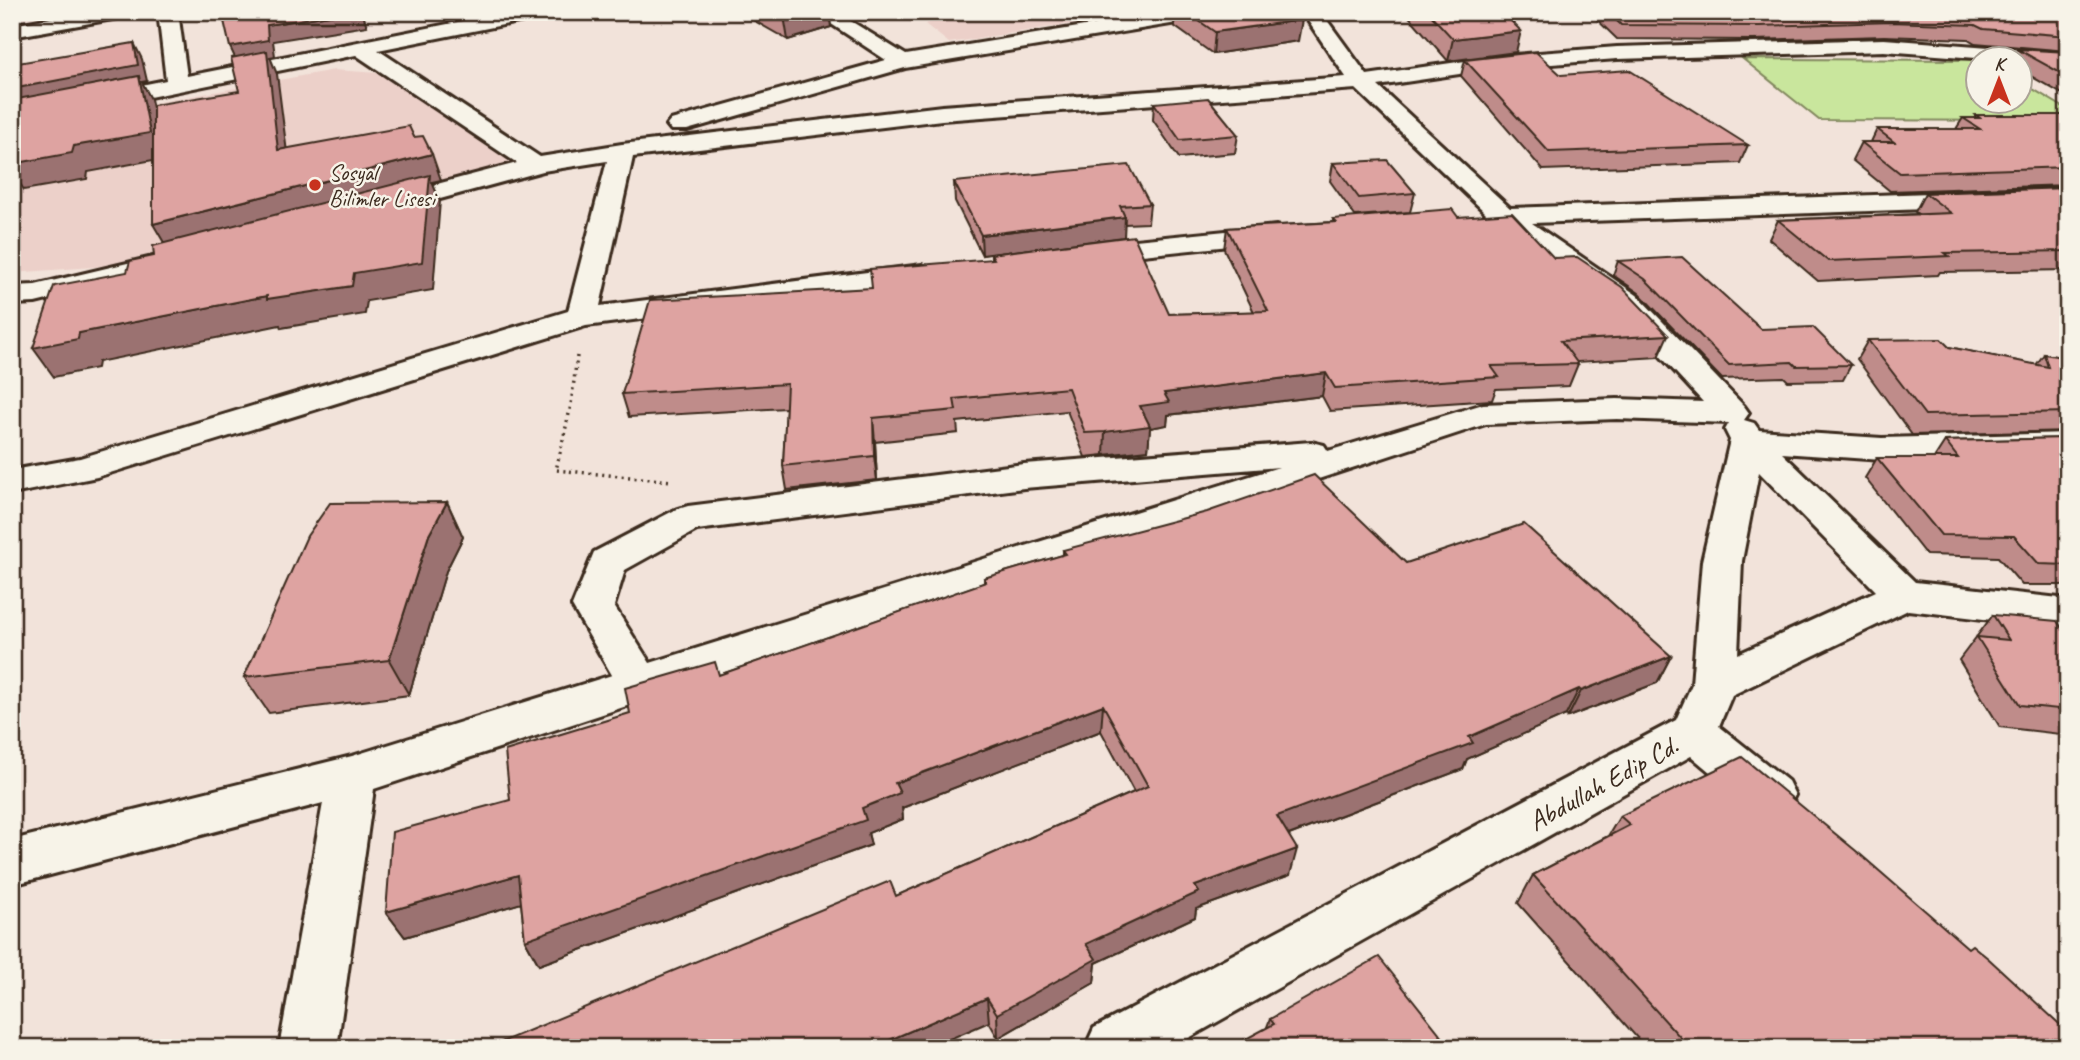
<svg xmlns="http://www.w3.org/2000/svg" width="2080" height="1060" viewBox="0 0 2080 1060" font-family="Caveat,sans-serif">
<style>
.built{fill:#ecd0c9}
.green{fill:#c9e69d;stroke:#82885e;stroke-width:2}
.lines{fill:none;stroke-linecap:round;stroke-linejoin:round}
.minor-casing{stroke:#3b2a1e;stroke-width:6}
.path{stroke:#3b2a1e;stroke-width:3.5;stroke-dasharray:2 4.5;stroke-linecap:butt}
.minor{fill:#f7f3e8;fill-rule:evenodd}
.wall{fill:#bf8c8a;stroke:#3b2a1e;stroke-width:2}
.shaded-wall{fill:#9b7271;stroke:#3b2a1e;stroke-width:2}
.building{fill:#dea3a1;stroke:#3b2a1e;stroke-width:2}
.poi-dot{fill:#c8321e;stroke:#f7f3e8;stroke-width:2.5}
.labels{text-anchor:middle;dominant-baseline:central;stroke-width:5;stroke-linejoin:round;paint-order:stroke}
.far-poi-label{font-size:23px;fill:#3b2a1e;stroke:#f7f3e8;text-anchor:start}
.street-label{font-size:28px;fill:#3b2a1e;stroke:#f7f3e8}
</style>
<rect width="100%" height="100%" fill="#f2e3da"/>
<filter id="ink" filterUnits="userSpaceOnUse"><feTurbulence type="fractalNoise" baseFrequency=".0143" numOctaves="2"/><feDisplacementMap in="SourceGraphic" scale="14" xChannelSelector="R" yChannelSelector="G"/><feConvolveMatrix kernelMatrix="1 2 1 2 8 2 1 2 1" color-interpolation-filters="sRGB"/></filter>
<g filter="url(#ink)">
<g class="built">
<path d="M973,12H1147L949,43L925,24Z"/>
<path d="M334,70L379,73L512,158L494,178L147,263L12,273V129Z"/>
</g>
<path class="green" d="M1743,59L1978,60L1979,102H2021V82L2068,110V121L1819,120Z"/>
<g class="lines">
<defs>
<g id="minor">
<path d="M84,12H127L118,18L12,37V25Z"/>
<path d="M158,12H178L187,76L508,12H547L538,18L378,50L540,157L622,144L942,106L1346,77L1302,12H1321L1367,75L1500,56L1617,47L1884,39L2068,53V65L1884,51L1617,59L1500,68L1378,86L1510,208L2068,188V204L1532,223L1637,295L1744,406L1749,413L1744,420L1754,423L1759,430L1882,438L2068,433V455L1882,460L1782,453L1915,582L2068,599V629L1908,610L1732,695L1719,726L1788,781L1795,795L1788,809L1771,815L1754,809L1691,756L1171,1048H1085L1094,1028L1676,720L1692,684L1702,561L1730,440L1725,430L1729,423L1617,419L1486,424L374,789L337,1048H279L323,803L12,885V840L352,756L612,675L572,606L594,552L675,510L688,506L1024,464L1311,442L1324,445L1328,451L1483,404L1617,399L1703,402L1615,307L1498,224L1488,222L1484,216L1486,213L1356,89L942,120L633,157L600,306L922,265L932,268L936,274L932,280L922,283L586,326L97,477L12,494V470L80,458L568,311L607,161L543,171L385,214L376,212L372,206L376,200L517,163L356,55L12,125V111L166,80ZM1279,467L650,663L614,606L625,570L697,530L1024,488ZM1759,472L1876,591L1738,654L1742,561Z"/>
<path d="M813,12H836L906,55L1170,12H1216L1207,18L905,68L687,130H671L667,125L671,120L886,60Z"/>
<path d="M1276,226L1286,228L1290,234L1286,240L1085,261L1075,259L1071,253L1075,247L1085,245Z"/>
<path d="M178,251L188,254L192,260L188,266L35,303L12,304V286L35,285Z"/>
</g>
</defs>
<use href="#minor" class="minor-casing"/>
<path class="path" d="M577,356L571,405L556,470L672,481"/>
<use href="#minor" class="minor"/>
</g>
<g class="wall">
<path d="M739,12H829L831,27L788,40Z"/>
<path d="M841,12H880L854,20Z"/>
<path d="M1175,12H1303L1302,17L1298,18V41L1213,54L1174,26Z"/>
<path d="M1324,12H1398L1327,16Z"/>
<path d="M1405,12H1502L1516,52L1448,61Z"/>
<path d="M1589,12H2068V51L1975,43L1968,39L1884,36L1753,40L1617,39Z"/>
<path d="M2017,49L2068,52V95H2064L2020,70V60H2011Z"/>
<path d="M1465,60L1561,75L1748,145L1740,163L1543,170L1461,76Z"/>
<path d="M1154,103L1238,135L1235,153L1179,158L1153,120Z"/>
<path d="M1976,115H2068V185L1890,191L1852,160L1861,142H1871L1877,129H1956L1963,118H1975Z"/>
<path d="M1333,163L1415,193L1410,212L1355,216L1330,181Z"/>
<path d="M954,182L1150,204L1148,223L1124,224L982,255L955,201Z"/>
<path d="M2068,188V270L1940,272L1938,275L1818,281L1769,239L1778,220L1918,214L1915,212L1925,193Z"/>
<path d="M1458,217L1554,258L1668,335L1658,357L1576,362L1578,364L1569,386L1496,389L1492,400L1330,411L1322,396L1168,415L1167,425L1150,428L1148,450L1104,455L1085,457L1067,411L957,422L958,433L875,442L877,480L787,490L783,466L786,408L629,417L622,394L872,288L991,260V254L1169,314L1254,312L1224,249L1227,228L1333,222V219Z"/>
<path d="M1618,261L1761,329L1851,365L1843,380L1788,381L1784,377L1722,379L1639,293L1613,275Z"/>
<path d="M1868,340L1949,347L2036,365L2044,354L2068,358V431L1912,435L1857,359Z"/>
<path d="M2068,438V585H2022L1998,557L1926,555L1865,478L1877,458H1934L1945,441Z"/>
<path d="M447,502L463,537L446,571L409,695L269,713L244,677Z"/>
<path d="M1063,550L1406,563L1671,656L1657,683L1568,717L1566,715L1467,759L1463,769L1289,835L1290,875L1196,909L1195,917L1096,963L1094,983L998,1038L989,1022L896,896L1134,792L1101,731L902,808L903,819L868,833L871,845L539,965L525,940L521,903L405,937L386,912L510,800L630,713L719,675L984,583V578L1063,555Z"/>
<path d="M1993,615L2068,637V735L2000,727L1959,660Z"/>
<path d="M1620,816L1968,948L2068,1048H1646L1518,903L1533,875L1608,836Z"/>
<path d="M1270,1019L1451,1048L1267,1027Z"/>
</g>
<g class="shaded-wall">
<path d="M348,12H362L367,26L273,41L275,56L270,57L277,74L290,176L230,47L267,25Z"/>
<path d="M390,12H423L392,18Z"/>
<path d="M796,12H829L831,27L788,40L784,16Z"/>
<path d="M853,12H880L854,20Z"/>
<path d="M1302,20L1298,41L1213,54L1215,32Z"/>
<path d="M1521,31L1516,52L1448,61L1453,39Z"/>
<path d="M134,43L142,59L147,81L142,82L151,99L164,158L88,172L87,179L24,190L12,171V164L74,146L22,106L12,89Z"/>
<path d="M432,154L441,180L432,182L440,201L433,290L367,301L365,314L281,328L280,325L98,362L97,368L54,377L33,348L79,333L267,296L352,286L169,251L153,224Z"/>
<path d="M1125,217L1124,237L982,255L981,235Z"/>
<path d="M1326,373L1322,396L1168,415L1167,425L1150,428L1148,450L1104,455L1105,432L1140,406L1164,393Z"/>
<path d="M873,418L875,442L877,480L874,456Z"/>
<path d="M447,502L463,537L446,571L409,695L389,660L429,535Z"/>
<path d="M1671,656L1657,683L1568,717L1581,691Z"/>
<path d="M1579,689L1566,715L1467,759L1463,769L1270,842L1277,816L1469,737Z"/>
<path d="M1103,705L1101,731L902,808L903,819L868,833L871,845L539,965L525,940L862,808L895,783Z"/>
<path d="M1297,849L1290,875L1196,909L1195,917L1096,963L1094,983L998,1038L997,1014L1086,944L1195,886Z"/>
<path d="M518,875L532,900L405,937L386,912Z"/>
<path d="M987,998L989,1022L929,1048H871Z"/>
</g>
<g class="building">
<path d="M222,12H348L267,25L268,40L230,47Z"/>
<path d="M778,12H796L784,16Z"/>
<path d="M1186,12H1289L1302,20L1215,32Z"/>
<path d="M1428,12H1502L1521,31L1453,39Z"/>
<path d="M1608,12H2068V36L1983,29L1975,25L1891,22L1759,26L1621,25Z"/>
<path d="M134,43L138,65L12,89V64Z"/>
<path d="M2017,49L2068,52V77Z"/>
<path d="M267,51L278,150L409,126L414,137L423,136L432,154L153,224V105L239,91L231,58Z"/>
<path d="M1536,52L1561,75L1629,70L1748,145L1549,152L1465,60Z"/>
<path d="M139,76L150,133L74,146L72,153L12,164V100Z"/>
<path d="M1208,98L1238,135L1180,140L1154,103Z"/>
<path d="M1976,115H2068V167L1900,173L1861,142H1894L1877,129H1980L1963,118H1980Z"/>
<path d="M1387,160L1415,193L1359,198L1333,163Z"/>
<path d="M1129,165L1150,204L1120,206L1125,217L981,235L954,182Z"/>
<path d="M430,175L422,262L354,273L352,286L267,299V296L79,333L78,339L33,348L54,286L127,272L130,261L154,256L153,246Z"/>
<path d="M2068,188V251L1945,253L1949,256L1828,261L1778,220L1951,213L1925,193Z"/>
<path d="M1452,209L1458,217L1512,213L1554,258L1577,257L1622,287L1668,335L1561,341L1578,364L1491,366L1499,377L1335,388L1326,373L1164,393L1169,402L1140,406L1150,426L1105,432L1085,433L1068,388L954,399L956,410L873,418L874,456L783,466L787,384L622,394L650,300L872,288L870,269L994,259L991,254L1134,236L1169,314L1268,311L1227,228L1336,222L1333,219Z"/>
<path d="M1682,257L1761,329L1813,327L1851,365L1796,366L1792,362L1729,365L1645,279L1618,261Z"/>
<path d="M1941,339L1949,347L2048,367L2044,354L2068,358V412L1925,415L1868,340Z"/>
<path d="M2068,438V565L2039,564L2014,536L1941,535L1877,458H1958L1945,441Z"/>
<path d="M1314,475L1406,563L1524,524L1671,656L1581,691L1579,689L1469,737L1473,743L1277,816L1297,849L1195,886L1199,892L1086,944L1096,959L997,1014L987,998L871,1048H487L890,881L896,896L1148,786L1103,705L895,783L900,793L862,808L866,820L525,940L518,875L386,912L392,832L510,800L505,751L630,713L625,688L715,662L719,675L986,582L984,578L1066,554L1063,550L1207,512Z"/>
<path d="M447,502L429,535L389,660L244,677L307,536L330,503Z"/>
<path d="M1993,615L2057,621L2068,637V710L2020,705L1977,637L2009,640Z"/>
<path d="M1742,757L1861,855L1968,948L1972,945L1989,959L2068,1032V1048H1740L1739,1046L1737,1048H1690L1533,875L1630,825L1620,816Z"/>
<path d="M1379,957L1451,1048H1229L1274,1024L1270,1019Z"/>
</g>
</g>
<circle class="poi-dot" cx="315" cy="185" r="7"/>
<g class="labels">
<g class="far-poi-label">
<text x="329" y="172">Sosyal<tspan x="329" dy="26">Bilimler Lisesi</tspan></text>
</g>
<g class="street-label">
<text transform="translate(1603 783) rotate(-29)">Abdullah Edip Cd.</text>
</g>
</g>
<rect width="2080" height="1060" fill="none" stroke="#f7f3e8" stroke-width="42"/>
<rect x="21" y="21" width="2038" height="1018" fill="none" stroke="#3b2a1e" stroke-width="2.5" filter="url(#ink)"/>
<g transform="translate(1999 80)"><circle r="33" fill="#f7f3e8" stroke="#aca397" stroke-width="2"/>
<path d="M0-5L12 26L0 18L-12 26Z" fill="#c8321e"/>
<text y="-10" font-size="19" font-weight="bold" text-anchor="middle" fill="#3b2a1e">K</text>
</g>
</svg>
